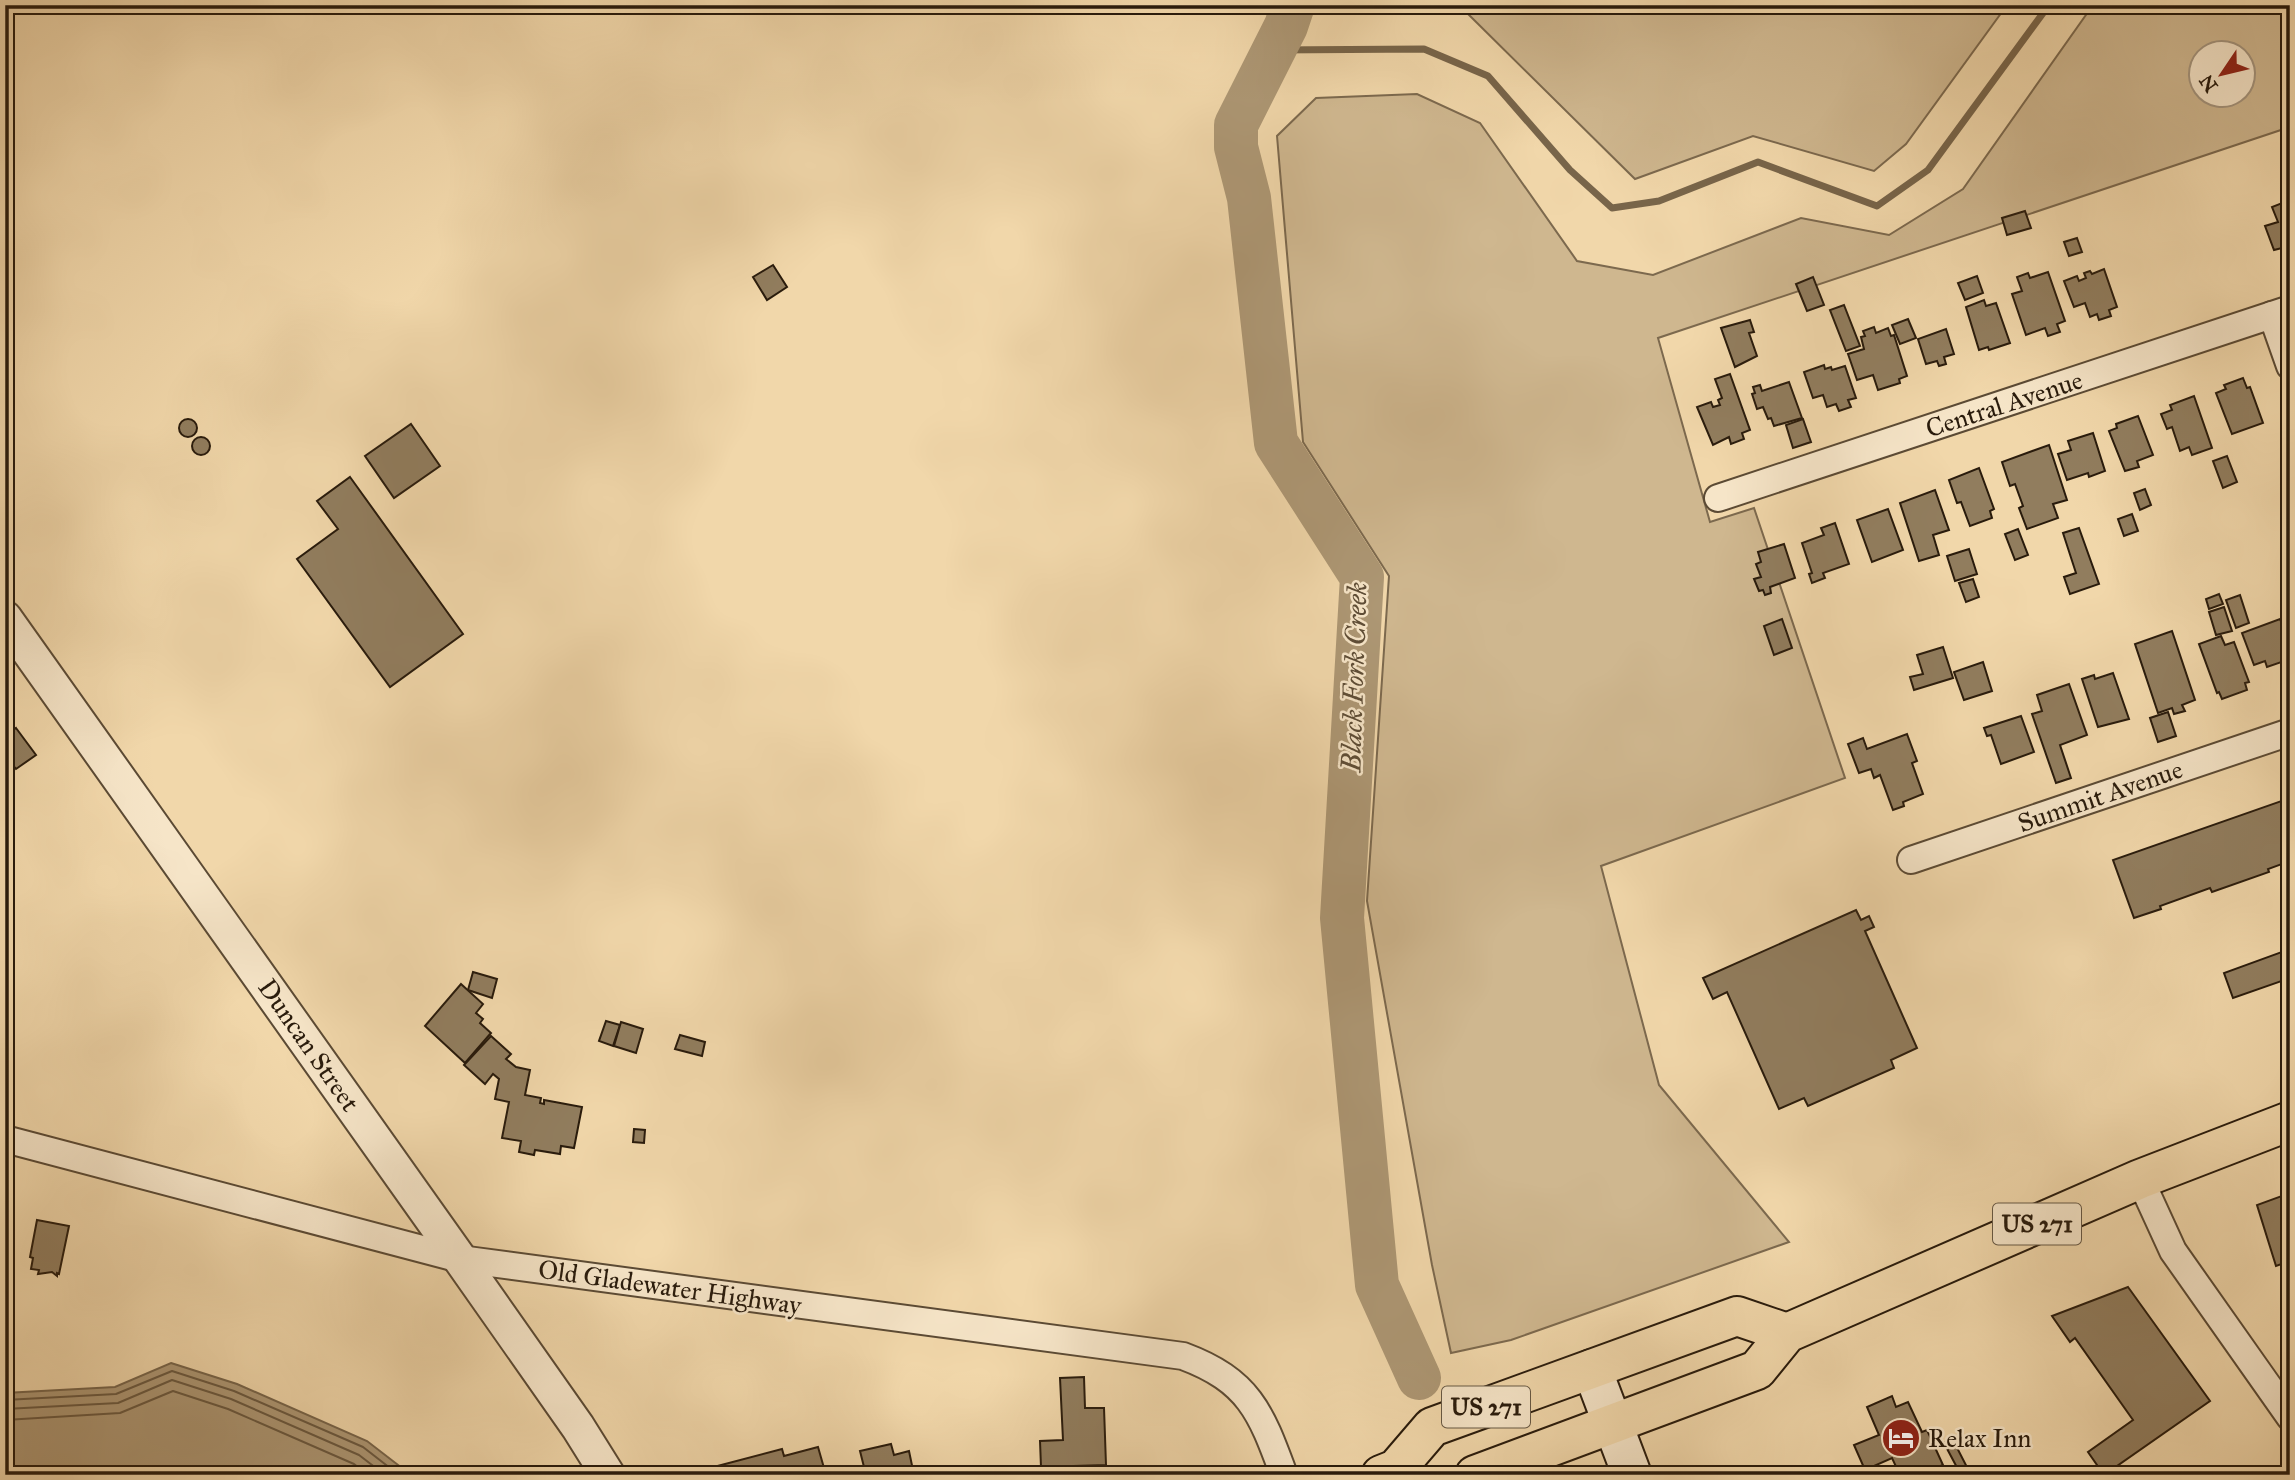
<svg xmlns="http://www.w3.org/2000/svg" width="2295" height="1480" viewBox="0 0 2295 1480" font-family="'IM FELL Great Primer',serif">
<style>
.green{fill:#cfb78f;stroke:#7c694e;stroke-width:2;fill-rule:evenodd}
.water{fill:#ad9774;stroke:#78654a;stroke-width:2}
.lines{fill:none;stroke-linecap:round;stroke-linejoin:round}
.shore{stroke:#6b5940;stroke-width:2}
.stream{stroke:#78654a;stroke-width:7}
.river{stroke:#ad9774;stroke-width:44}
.building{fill:#917d5e;stroke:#291b0c;stroke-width:2}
.minor-casing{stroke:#5b4a34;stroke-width:30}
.tertiary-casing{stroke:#5b4a34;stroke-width:37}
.secondary-casing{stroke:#291b0c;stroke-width:42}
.primary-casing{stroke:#291b0c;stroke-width:42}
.minor{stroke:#f6e5c8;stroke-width:26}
.tertiary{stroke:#f6e5c8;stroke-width:33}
.secondary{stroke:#f6e5c8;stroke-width:38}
.primary{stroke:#f1d7aa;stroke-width:38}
.labels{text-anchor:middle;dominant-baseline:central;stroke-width:5;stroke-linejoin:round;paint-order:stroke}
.shield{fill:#f6e5c8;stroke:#665844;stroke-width:2}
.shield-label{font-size:24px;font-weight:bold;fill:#291b0c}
.street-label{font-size:26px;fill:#291b0c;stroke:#f6e5c8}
.poi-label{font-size:26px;fill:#291b0c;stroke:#f6e5c8;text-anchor:start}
.water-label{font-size:28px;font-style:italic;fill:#5e4d36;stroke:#f6e5c8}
</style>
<rect width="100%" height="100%" fill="#f1d7aa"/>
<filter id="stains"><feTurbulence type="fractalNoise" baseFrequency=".00286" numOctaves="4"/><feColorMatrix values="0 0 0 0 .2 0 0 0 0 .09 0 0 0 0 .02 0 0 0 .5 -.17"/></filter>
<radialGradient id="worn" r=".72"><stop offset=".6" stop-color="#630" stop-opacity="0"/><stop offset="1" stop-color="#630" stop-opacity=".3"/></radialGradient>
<g class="green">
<path d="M1435,5H2007L1906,144L1874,171L1753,136L1635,179L1465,11Z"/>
<path d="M2093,5H2290V127L1658,338L1710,522L1754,508L1845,778L1601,866L1659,1085L1789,1242L1511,1340L1451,1353L1432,1265L1367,901L1389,576L1303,442L1277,136L1316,98L1417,94L1480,123L1577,261L1653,275L1801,218L1889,235L1963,189ZM2200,52H2242V94H2200Z"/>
</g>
<path class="water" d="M171,1363L237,1384L367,1441L411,1475H5V1393L115,1387Z"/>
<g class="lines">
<g class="shore">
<path d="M5,1400L116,1394L172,1371L234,1391L363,1447L399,1475"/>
<path d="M5,1409L118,1403L172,1380L231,1399L359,1455L385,1475"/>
<path d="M5,1420L120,1413L173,1391L228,1409L354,1464L368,1475"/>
</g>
<path class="stream" d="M1274,50L1424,49L1488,76L1570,170L1612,208L1659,201L1758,162L1877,206L1928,170L2049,5"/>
<path class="river" d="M1293,5L1286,26L1236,125V147L1249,198L1276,443L1362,577L1342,918L1377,1285L1419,1378"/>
</g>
<g class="building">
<path d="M2290,200V246L2274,250L2265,226L2278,222L2272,207Z"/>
<path d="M2025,211L2031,228L2007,235L2002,218Z"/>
<path d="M2077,238L2082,252L2069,256L2064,242Z"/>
<path d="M773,265L787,287L767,300L753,277Z"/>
<path d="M2104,269L2117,307L2109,310L2111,316L2099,320L2097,314L2090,317L2085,303L2074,307L2064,281L2077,276L2079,281L2086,278L2084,273L2090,271L2092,274Z"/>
<path d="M2048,272L2065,321L2057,324L2060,332L2048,336L2045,328L2026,335L2012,294L2022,291L2017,277L2028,273L2030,278Z"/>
<path d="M1977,276L1983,293L1965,300L1958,283Z"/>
<path d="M1813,277L1824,305L1807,311L1796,284Z"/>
<path d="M1984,300L1986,306L1996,303L2010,343L1989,350L1988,347L1979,350L1966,307Z"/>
<path d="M1844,305L1860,346L1846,351L1830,310Z"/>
<path d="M1908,319L1916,338L1900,344L1892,325Z"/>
<path d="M1750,320L1754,332L1749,333L1757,356L1735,367L1721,328Z"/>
<path d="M1874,327L1876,333L1888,328L1891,336L1894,335L1907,376L1899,379L1900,383L1878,390L1873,375L1857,380L1848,354L1864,349L1861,337L1865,336L1863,331Z"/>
<path d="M1946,329L1954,354L1944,357L1946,364L1939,366L1937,361L1926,364L1918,339Z"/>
<path d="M1824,365L1825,369L1831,367L1832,370L1845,366L1856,398L1848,400L1851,407L1839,411L1836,404L1827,407L1823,395L1813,398L1804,372Z"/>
<path d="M1730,374L1750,430L1742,433L1744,439L1731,444L1729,437L1713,445L1697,407L1711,402L1713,407L1720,405L1718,400L1722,398L1715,379Z"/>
<path d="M2243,378L2247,388L2250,387L2263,423L2232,434L2216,393L2226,389L2224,385Z"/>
<path d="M1789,382L1802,418L1774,426L1771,418L1768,419L1763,407L1757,409L1752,394L1755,393L1753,387L1760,385L1762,391Z"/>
<path d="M2194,396L2212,448L2192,455L2189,447L2180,451L2172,427L2167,429L2161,414L2172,410L2170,405Z"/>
<path d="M2138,416L2153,455L2137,461L2139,467L2125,471L2109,431L2117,428L2116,424Z"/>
<path d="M1803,419L1811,442L1793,448L1786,425Z"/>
<circle cx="188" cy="428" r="9"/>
<path d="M411,424L440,466L394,498L365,456Z"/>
<path d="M2093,433L2105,471L2089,477L2088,473L2067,480L2058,454L2071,450L2068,441Z"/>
<circle cx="201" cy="446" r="9"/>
<path d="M2049,445L2067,500L2053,504L2058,518L2027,529L2019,508L2023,506L2015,484L2010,486L2002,462Z"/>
<path d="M2227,456L2237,482L2223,488L2213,461Z"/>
<path d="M1979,468L1994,509L1990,511L1992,518L1970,526L1961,502L1957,503L1949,480Z"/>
<path d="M350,477L463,634L390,687L297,559L338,529L317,501Z"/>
<path d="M2145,489L2151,505L2140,510L2134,493Z"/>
<path d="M1935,490L1949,530L1933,535L1939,555L1919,561L1900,503Z"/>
<path d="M1888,509L1903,550L1872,562L1857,520Z"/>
<path d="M2132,514L2138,531L2124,536L2118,519Z"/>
<path d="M1835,523L1849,564L1823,573L1825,578L1812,583L1809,574L1812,573L1802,543L1824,535L1821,528Z"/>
<path d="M2079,528L2099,584L2070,594L2064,577L2076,573L2063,533Z"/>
<path d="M2018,529L2028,555L2015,560L2005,534Z"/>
<path d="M1784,544L1795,578L1770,587L1771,593L1765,595L1763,590L1759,591L1754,579L1761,577L1756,564L1761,562L1758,552Z"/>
<path d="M1969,549L1977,574L1955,581L1947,556Z"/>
<path d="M1973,579L1979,597L1966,602L1959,583Z"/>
<path d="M2219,594L2223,604L2209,609L2206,599Z"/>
<path d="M2240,595L2249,623L2236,628L2226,600Z"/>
<path d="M2224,607L2232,631L2216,635L2209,612Z"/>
<path d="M1782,619L1792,648L1774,655L1764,626Z"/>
<path d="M2280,619L2290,645V659L2267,667L2265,661L2254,665L2242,633Z"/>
<path d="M2172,631L2195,700L2182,705L2185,711L2174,714L2172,708L2158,713L2135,644Z"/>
<path d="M2221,636L2225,645L2234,642L2249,682L2245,683L2247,690L2222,699L2219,692L2217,693L2199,644Z"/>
<path d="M1943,647L1953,678L1914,690L1910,677L1923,674L1917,655Z"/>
<path d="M1983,662L1992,691L1964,700L1954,672Z"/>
<path d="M2113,673L2129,719L2098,727L2082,679L2094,675L2095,679Z"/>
<path d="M2069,684L2087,735L2060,745L2071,778L2056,783L2032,714L2042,711L2037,695Z"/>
<path d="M2168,712L2176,736L2158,742L2150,718Z"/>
<path d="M2021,716L2034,752L2001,764L1991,735L1987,736L1984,728Z"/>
<path d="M16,728L36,755L16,769L5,755V736Z"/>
<path d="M1907,734L1917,761L1912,763L1923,794L1903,802L1904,806L1893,810L1880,775L1874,778L1871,769L1859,773L1848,744L1863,738L1867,749Z"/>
<path d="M2290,798V861L2268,869L2269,872L2212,892L2210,888L2160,906L2161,909L2134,918L2113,860Z"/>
<path d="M1856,910L1861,920L1869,916L1874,927L1865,931L1917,1048L1891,1060L1894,1068L1808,1106L1804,1098L1779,1109L1727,992L1713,999L1703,978Z"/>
<path d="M2290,949V978L2233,998L2224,973Z"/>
<path d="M473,972L497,979L492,998L468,990Z"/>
<path d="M461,984L483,1004L476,1013L483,1019L480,1023L491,1033L465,1063L425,1026Z"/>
<path d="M606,1021L620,1025L613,1046L599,1041Z"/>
<path d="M621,1022L643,1029L636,1053L614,1046Z"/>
<path d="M680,1035L705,1042L702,1056L675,1049Z"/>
<path d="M491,1036L511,1054L506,1059L516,1067L530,1070L525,1095L541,1098L540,1103L544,1104V1100L582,1107L574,1148L561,1146L560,1154L535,1150L534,1155L519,1152L521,1141L502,1138L509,1102L495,1099L499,1079L493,1074L485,1084L464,1065Z"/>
<path d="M634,1129L645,1130L644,1143L633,1142Z"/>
<path d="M2290,1193V1261L2276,1266L2257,1205Z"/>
<path d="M37,1220L69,1226L59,1274L57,1273V1276L52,1272L38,1274L39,1270L31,1269L33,1258L30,1257Z"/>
<path d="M2128,1287L2210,1401L2104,1475L2088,1452L2133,1420L2075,1338L2070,1342L2052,1316Z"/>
<path d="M1084,1377L1085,1408H1104L1106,1465L1041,1467L1040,1441L1063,1440L1060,1378Z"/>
<path d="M1892,1396L1896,1407L1908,1402L1922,1432L1927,1430L1943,1465L1930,1470L1932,1475H1900L1892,1458L1865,1470L1854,1445L1879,1435L1867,1407Z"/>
<path d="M1952,1438L1971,1475H1961L1944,1443Z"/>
<path d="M891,1444L894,1455L909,1451L914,1475H866L860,1451Z"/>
<path d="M818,1447L826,1475H692L691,1473L782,1449L784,1456Z"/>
</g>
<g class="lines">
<defs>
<g id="minor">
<path d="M2272,315L2290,366"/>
<path d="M1718,498L2290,309"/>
<path d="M1911,860L2290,732"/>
<path d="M5,1139L460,1259L1183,1356C1250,1381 1261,1413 1284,1475"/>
<path d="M2140,1179L2173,1251L2290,1417"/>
</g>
<path id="tertiary" d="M5,618L460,1259L578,1427L608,1475"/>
<path id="secondary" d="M1592,1369L1632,1475"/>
<g id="primary">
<path d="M1381,1475L1396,1469L1432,1427L1737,1316L1787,1333"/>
<path d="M1475,1475L1757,1370L1787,1333L2140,1179L2290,1121"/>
</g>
</defs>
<use href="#minor" class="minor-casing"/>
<use href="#tertiary" class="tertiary-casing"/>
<use href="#secondary" class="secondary-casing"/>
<use href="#primary" class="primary-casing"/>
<use href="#minor" class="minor"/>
<use href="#tertiary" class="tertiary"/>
<use href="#secondary" class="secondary"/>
<use href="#primary" class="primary"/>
</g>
<defs>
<symbol id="hotel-disc" viewBox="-11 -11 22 22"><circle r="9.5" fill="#8f2418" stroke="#f6e5c8"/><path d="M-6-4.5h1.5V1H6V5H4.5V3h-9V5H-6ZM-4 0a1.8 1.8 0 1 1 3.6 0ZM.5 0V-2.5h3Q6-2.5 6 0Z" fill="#fff"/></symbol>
</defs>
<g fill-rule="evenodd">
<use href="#hotel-disc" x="1879" y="1416" width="44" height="44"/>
</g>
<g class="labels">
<g class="shield">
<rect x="1993" y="1203.5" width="88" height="41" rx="5"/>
<rect x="1442" y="1386.5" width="88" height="41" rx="5"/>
</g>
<g class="shield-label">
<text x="2037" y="1224">US 271</text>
<text x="1486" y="1407">US 271</text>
</g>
<g class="street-label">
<text transform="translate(2004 404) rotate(-18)">Central Avenue</text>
<text transform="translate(2100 796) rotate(-19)">Summit Avenue</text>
<text transform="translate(309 1045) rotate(55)">Duncan Street</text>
<text transform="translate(670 1287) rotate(8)">Old Gladewater Highway</text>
</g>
<g class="poi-label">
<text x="1928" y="1438">Relax Inn</text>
</g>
<g class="water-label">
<text transform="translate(1354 677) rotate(-88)">Black Fork Creek</text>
</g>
</g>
<rect width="2295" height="1480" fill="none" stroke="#f1d7aa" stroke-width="28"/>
<rect x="7" y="7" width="2281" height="1466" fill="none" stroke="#291b0c" stroke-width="3.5"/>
<rect x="14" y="14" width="2267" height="1452" fill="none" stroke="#291b0c" stroke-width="2"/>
<g transform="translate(2222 74) rotate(235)"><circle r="33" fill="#f6e5c8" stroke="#a4947d" stroke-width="2"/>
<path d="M0-5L12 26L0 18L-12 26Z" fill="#8f2418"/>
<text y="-10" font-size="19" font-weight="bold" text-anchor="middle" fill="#291b0c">N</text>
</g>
<rect width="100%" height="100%" filter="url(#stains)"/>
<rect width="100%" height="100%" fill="url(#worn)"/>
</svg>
